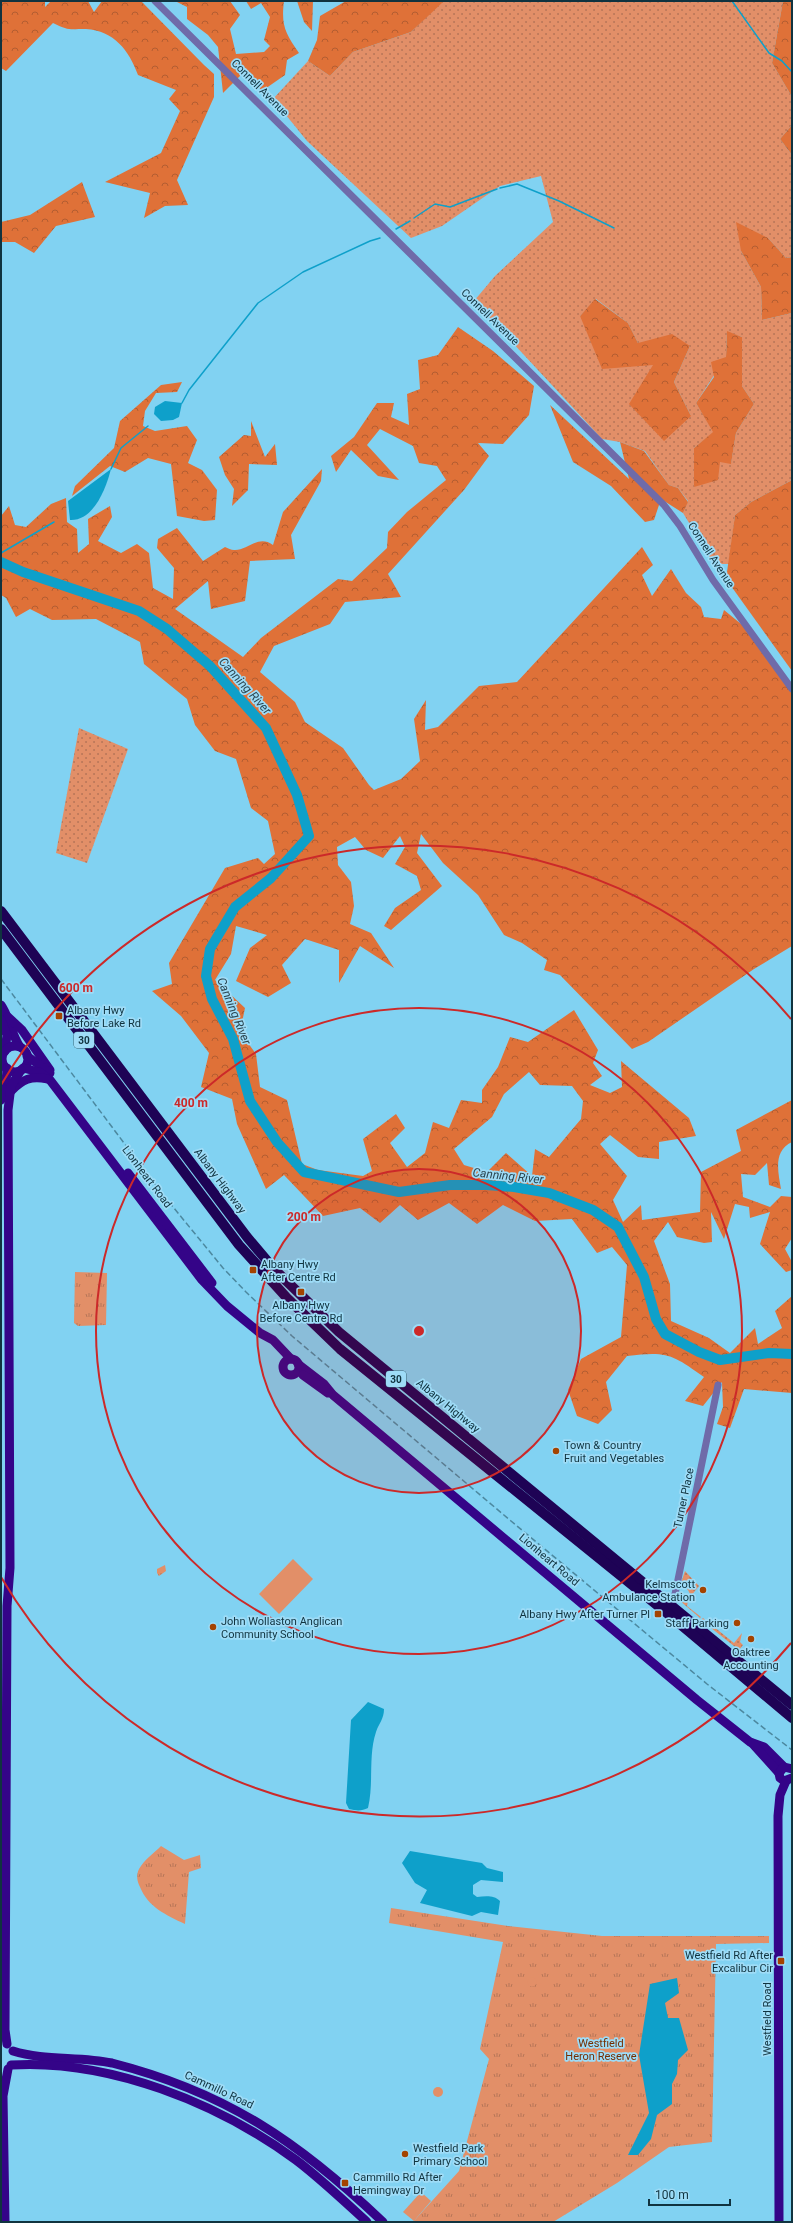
<svg xmlns="http://www.w3.org/2000/svg" width="793" height="2223" viewBox="0 0 793 2223" font-family="Roboto,sans-serif">
<style>
.grass{fill:url(#grass-dots);fill-rule:evenodd}
.forest{fill:url(#forest-crowns);fill-rule:evenodd}
.park{fill:url(#park-tufts)}
.pitch{fill:#e28f68}
.water{fill:#0ea0ca}
.lines{fill:none;stroke-linecap:round;stroke-linejoin:round}
.stream{stroke:#0ea0ca;stroke-width:1.5}
.river{stroke:#0ea0ca;stroke-width:10}
.minor{stroke:#6f6ba9;stroke-width:7}
.major{stroke:#340488;stroke-width:9}
.highway{stroke:#1e0355;stroke-width:10}
.rail{stroke:#4c889f;stroke-width:1.5;stroke-dasharray:6 3;stroke-linecap:butt}
.ring{fill:none;stroke:#cc2929;stroke-width:2}
.poi-dot{fill:#a44300;stroke:#9edcf7;stroke-width:1.5}
.labels{text-anchor:middle;dominant-baseline:central;stroke-width:3.5;stroke-linejoin:round;paint-order:stroke}
.shield{fill:#9edcf7;stroke:#3b6676;stroke-width:1}
.shield-label{font-size:10px;font-weight:bold;fill:#10333f}
.street-label{font-size:11px;fill:#10333f;stroke:#9edcf7}
.poi-label{font-size:11px;fill:#10333f;stroke:#9edcf7;text-anchor:start}
.park-label{font-size:11px;fill:#752f03;stroke:#9edcf7}
.water-label{font-size:12px;font-style:italic;fill:#2b4550;stroke:#9edcf7}
.centre{fill:#cc2929;stroke:#9edcf7;stroke-width:2}
.ring-label{font-size:12px;text-anchor:middle;font-weight:bold;fill:#cc2929;stroke:#9edcf7;stroke-width:3.5;stroke-linejoin:round;paint-order:stroke}
</style>
<defs>
<pattern id="grass-dots" width="8" height="8" patternUnits="userSpaceOnUse"><rect width="8" height="8" fill="#e28f68"/><path d="M2 2h.1M6 6h.1" fill="none" stroke="#b67557" stroke-width="1.8" stroke-linecap="round"/></pattern>
<pattern id="forest-crowns" width="20" height="18" patternUnits="userSpaceOnUse"><rect width="20" height="18" fill="#df7138"/><path d="M2 6a3 3 0 1 1 6 0M12 15a3 3 0 1 1 6 0" fill="none" stroke="#b35d31"/></pattern>
<pattern id="park-tufts" width="24" height="20" patternUnits="userSpaceOnUse"><rect width="24" height="20" fill="#e28f68"/><path d="M3 7l-1-3M5 7V3M7 7l1-3M15 17l-1-3M17 17v-4M19 17l1-3" fill="none" stroke="#b67557"/></pattern>
</defs>
<rect width="100%" height="100%" fill="#81d2f2"/>
<g class="grass">
<path d="M442,1H783L772,63L792,97V125L780,139L792,155V257L786,258L768,238L741,251L761,287L762,320L792,313V480L751,502L735,515L729,564H714L683,513L688,501L678,488L669,485L645,451L620,442L602,439L474,301L495,276L553,222L541,176L500,186L442,226L411,238L307,141L273,99L308,61L330,76L353,52L411,32ZM596,299L628,323L638,343L690,346L674,382L691,416L654,365L580,316ZM727,332L742,337V386L754,404L736,433L731,463L720,461L694,487V448L714,432L696,403L726,357Z"/>
<path d="M79,728L128,749L87,863L56,853Z"/>
<path d="M685,1571L699,1586L691,1596L688,1590L681,1583Z"/>
<path d="M680,1592C686,1594 689,1602 687,1606L701,1617L700,1618L679,1600Z"/>
<path d="M703,1618L734,1643L742,1633L740,1642L743,1645L739,1650L701,1620Z"/>
</g>
<g class="forest">
<path d="M1,1H45V7L51,1H88L94,12L102,1H141L204,65L214,74V97L177,180L188,205L165,206L144,218L150,193L105,182L161,153L180,111L169,99L176,90L138,75C129,50 114,31 86,29C69,29 69,31 53,23L6,71L1,68Z"/>
<path d="M175,1H230L240,15L230,29L236,54L264,52L270,46L264,40L270,17L261,3L251,9L246,1H284C281,25 285,33 299,53L287,60L285,75L262,91L244,72L223,93L218,47L208,35L187,19V7Z"/>
<path d="M297,1H313L312,31L304,22Z"/>
<path d="M346,1H442L443,2L411,32L353,52L330,76L308,61L317,40L320,16Z"/>
<path d="M783,1H792V97L772,63Z"/>
<path d="M792,125V155L780,139Z"/>
<path d="M82,182L95,217L56,226L34,253L15,242H1V222L30,215Z"/>
<path d="M736,222L768,238L786,258L792,257V313L762,320L761,287L741,251Z"/>
<path d="M595,299L628,323L638,343L672,334L690,346L674,382L691,416L664,441L629,404L653,365L602,369L580,316Z"/>
<path d="M458,327L493,351L534,386L529,415L503,444L478,443L489,456L464,490L388,574L401,597L345,602L330,624L274,646L260,672L295,702L305,722L343,748L369,785L374,790L401,779L420,761L414,719L426,700L425,730L438,727L479,686L517,682L642,547L653,565L642,575L652,596L671,569L686,593L701,607L704,617L721,619L724,610L746,628L792,693V946L754,969L648,1042L632,1049L560,975L544,970L547,960L522,943L504,935L478,895L443,863L421,834L417,853L442,886L391,930L384,926L395,908L421,890L417,876L395,864L405,847L400,836L383,858L366,850L355,837L337,847L338,865L351,882L354,906L350,924L371,933L394,968L360,946L339,983V950L305,939L282,965L291,983L268,997L236,981L250,948L267,935L236,926L231,954L215,980L245,1008L240,1032L256,1054L260,1087L287,1100L302,1164L318,1170L363,1176L372,1171L363,1139L396,1114L405,1128L390,1143L407,1167L425,1153L433,1122L449,1128L461,1100L482,1103V1090L498,1067L510,1037L528,1042L574,1010L598,1050L593,1063L602,1076L590,1085L610,1093L622,1087L621,1061L689,1118L696,1136L659,1142V1159L638,1157L610,1135L600,1144L627,1176L613,1200L623,1222L641,1205L642,1220L700,1212L701,1172L741,1151L736,1130L792,1100V1142C773,1151 778,1171 781,1189L769,1185L767,1163L755,1175L741,1174L743,1197L770,1207L781,1196L792,1197V1238L785,1249L792,1262V1270L786,1272L760,1244L770,1212L750,1218L749,1207L735,1204L724,1239L711,1212L712,1242L704,1243L677,1237L668,1222L654,1241L670,1284L671,1321L709,1338L730,1353L755,1328L758,1344L782,1328L775,1311L792,1296V1393L744,1389L730,1428L717,1424L723,1407L722,1382L703,1406L685,1401L704,1377C672,1354 667,1351 627,1356L606,1382L612,1410L598,1424L577,1416L568,1390L581,1359L621,1337L627,1265L612,1247L597,1253L572,1219L535,1221L503,1205L477,1224L449,1203L418,1220L400,1205L380,1223L360,1208L323,1216L284,1175L266,1189L237,1124L232,1099L201,1087L209,1053L181,1016L152,991L172,984L169,963L225,868L258,858L264,864L275,854L268,821L251,808L236,759L215,751L195,725L187,699L144,664L140,642L96,619L52,620L30,609L16,617L6,598L1,595V516L9,506L15,525L26,527L51,504L66,498L67,522L77,529L78,553L89,544L88,519L110,506L112,517L98,541L121,553L137,544L149,553L153,588L173,599L174,568L157,548L158,539L177,528L203,561L225,547C228,548 231,550 234,550C247,551 258,534 273,545L283,512L322,469L321,481L291,535L295,559L250,561L245,601L211,609L208,581L175,609L243,657L261,638L338,579L352,581L387,548L388,532L407,512L446,480L437,466L419,463L413,446L380,429L367,445L399,480L378,476L351,450L336,472L331,456L354,437L377,403H394L391,417L409,425L407,394L420,389L418,360L438,355ZM529,1072L540,1085L572,1086L583,1101L581,1119L549,1157L535,1149L532,1176L506,1153L487,1172L464,1165L454,1149L492,1117L504,1094Z"/>
<path d="M727,331L742,337V386L754,404L736,433L731,464L720,462L718,480L694,487V448L713,432L696,403L714,377L711,362L726,357Z"/>
<path d="M182,382L177,392L156,393L145,411L143,426L155,431L187,426L197,440L188,463L202,470L217,490L215,520L204,521L177,516L171,464L148,458L125,472L110,466L72,496L75,486L114,448L120,421L161,385Z"/>
<path d="M550,405L629,479L620,442L644,451L669,485L678,488L688,502L683,513L661,499L654,520L645,522L611,486L573,462Z"/>
<path d="M251,421L265,457L275,444L277,465L249,464L248,490L232,506L234,489L225,475L219,457L244,435L251,436Z"/>
<path d="M792,480V671L726,579L735,515L751,502Z"/>
</g>
<g class="park">
<path d="M75,1272L107,1273L106,1325L78,1326L74,1323Z"/>
<path d="M165,1565L166,1571L159,1576L157,1573V1569Z"/>
<path d="M161,1846L184,1860L200,1855L201,1868L189,1872L185,1924C166,1915 148,1907 140,1887C137,1881 136,1875 139,1869C144,1860 154,1853 161,1846Z"/>
<path d="M391,1908L508,1926L602,1936H769V1943L716,1944L712,2142L669,2147L617,2183L553,2222H413L459,2171L489,2059L480,2049L503,1942L389,1923Z"/>
<circle cx="438" cy="2092" r="5"/>
</g>
<g class="pitch">
<path d="M293,1559L313,1579L279,1614L259,1594Z"/>
<circle cx="532" cy="1982" r="4.5"/>
<path d="M421,2192L431,2201L414,2221L403,2212Z"/>
</g>
<g class="water">
<path d="M165,401L182,403L179,417L173,420L161,421L154,414L155,407Z"/>
<path d="M111,469C106,488 94,521 70,520L68,501Z"/>
<path d="M368,1702L384,1709C384,1719 379,1723 376,1732C368,1756 374,1783 368,1808C362,1811 357,1811 349,1809L346,1803L351,1720Z"/>
<path d="M410,1851L482,1863L487,1868L503,1872V1882L481,1880L473,1885V1894L477,1897C486,1896 494,1895 500,1901L498,1915L481,1912L472,1916L420,1903L427,1890L415,1883L402,1863Z"/>
<path d="M677,1978L679,1993L665,2003L668,2018H679L688,2050L678,2060L677,2074L672,2084V2104L657,2115L651,2139L638,2155H628L649,2113L639,2055L650,1984Z"/>
</g>
<g class="lines">
<g class="stream">
<path d="M732,1L769,53L782,61L792,72"/>
<path d="M500,188L517,184L559,201L614,228"/>
<path d="M414,218L435,204L450,207L497,189"/>
<path d="M396,229L410,221"/>
<path d="M182,403L189,390L258,303L303,272L370,241L380,238"/>
<path d="M111,469L121,448L148,426"/>
<path d="M1,553L54,522"/>
</g>
<path class="river" d="M1,562L23,572L139,611L167,629L210,666L266,728L297,795L309,836L271,878L235,907L210,949L206,976L212,999L233,1039L250,1101L277,1142L304,1172L399,1192L450,1185H486L514,1187L549,1193L593,1210L618,1227L644,1277L656,1319L665,1334L699,1352L720,1360L769,1353L792,1354"/>
<g class="minor">
<path d="M155,1L664,505L680,526L713,580L792,689"/>
<path d="M671,1608L674,1599L718,1385"/>
</g>
<g class="major">
<path d="M1,1005C10,1018 11,1034 20,1047"/>
<path d="M8,1017L22,1030L50,1070"/>
<path d="M1,1020L7,1035L5,1051"/>
<circle cx="15" cy="1059" r="13"/>
<path d="M27,1056L50,1073"/>
<path d="M23,1068L39,1072L50,1080L202,1280L227,1306L260,1333L273,1340L291,1359"/>
<path d="M11,1091C22,1080 31,1075 47,1079"/>
<path d="M1,1100L6,1084L7,1068"/>
<path d="M128,1173L212,1283"/>
<circle cx="291" cy="1367" r="8"/>
<path d="M298,1364L324,1384L333,1395L697,1700L750,1742L764,1747L784,1767"/>
<path d="M303,1375L328,1393"/>
<path d="M752,1743L779,1773"/>
<path d="M792,1769L784,1767L779,1773L780,1778L784,1781L792,1778"/>
<path d="M7,2044L5,2030L7,1606L10,1568L8,1110L11,1086L21,1070"/>
<path d="M13,2051C44,2061 79,2056 112,2063C226,2092 299,2142 383,2222"/>
<path d="M11,2065C109,2059 218,2103 296,2160C321,2179 344,2201 367,2222"/>
<path d="M5,2222L3,2096L8,2069"/>
<path d="M779,2222L778,1816L780,1795L786,1781"/>
</g>
<g class="highway">
<path d="M1,911L247,1237L274,1269L339,1332L792,1705"/>
<path d="M1,929L239,1245L287,1298L340,1349L667,1613L792,1718"/>
</g>
<path class="rail" d="M1,979L160,1191L223,1268L246,1292L292,1336L511,1521L707,1684L792,1750"/>
</g>
<circle cx="419" cy="1331" r="162" fill="#cc2929" fill-opacity=".12"/>
<g class="ring">
<circle cx="419" cy="1331" r="162"/>
<circle cx="419" cy="1331" r="323"/>
<path d="M791 1643A485 485 0 0 1 1 1577M1 1085A485 485 0 0 1 791 1019"/>
</g>
<g class="poi-dot">
<rect x="55" y="1012" width="8" height="8" rx="2"/>
<rect x="249" y="1266" width="8" height="8" rx="2"/>
<rect x="297" y="1288" width="8" height="8" rx="2"/>
<circle cx="556" cy="1451" r="4"/>
<circle cx="703" cy="1590" r="4"/>
<rect x="654" y="1610" width="8" height="8" rx="2"/>
<circle cx="737" cy="1623" r="4"/>
<circle cx="213" cy="1627" r="4"/>
<circle cx="751" cy="1639" r="4"/>
<rect x="777" y="1957" width="8" height="8" rx="2"/>
<circle cx="405" cy="2154" r="4"/>
<rect x="341" y="2179" width="8" height="8" rx="2"/>
</g>
<g class="labels">
<g class="shield">
<rect x="74" y="1032" width="20" height="16" rx="3"/>
<rect x="386" y="1371" width="20" height="16" rx="3"/>
</g>
<g class="shield-label">
<text x="84" y="1040">30</text>
<text x="396" y="1379">30</text>
</g>
<g class="street-label">
<text transform="translate(260 88) rotate(45)">Connell Avenue</text>
<text transform="translate(490 317) rotate(44)">Connell Avenue</text>
<text transform="translate(711 555) rotate(57)">Connell Avenue</text>
<text transform="translate(147 1177) rotate(53)">Lionheart Road</text>
<text transform="translate(220 1181) rotate(53)">Albany Highway</text>
<text transform="translate(448 1406) rotate(39)">Albany Highway</text>
<text transform="translate(684 1498) rotate(-78)">Turner Place</text>
<text transform="translate(549 1560) rotate(40)">Lionheart Road</text>
<text transform="translate(767 2019) rotate(-90)">Westfield Road</text>
<text transform="translate(219 2090) rotate(25)">Cammillo Road</text>
</g>
<g class="poi-label">
<text x="67" y="1010">Albany Hwy<tspan x="67" dy="13">Before Lake Rd</tspan></text>
<text x="261" y="1264">Albany Hwy<tspan x="261" dy="13">After Centre Rd</tspan></text>
<text x="301" y="1305" text-anchor="middle">Albany Hwy<tspan x="301" dy="13">Before Centre Rd</tspan></text>
<text x="564" y="1445">Town &amp; Country<tspan x="564" dy="13">Fruit and Vegetables</tspan></text>
<text x="695" y="1584" text-anchor="end">Kelmscott<tspan x="695" dy="13">Ambulance Station</tspan></text>
<text x="650" y="1614" text-anchor="end">Albany Hwy After Turner Pl</text>
<text x="221" y="1621">John Wollaston Anglican<tspan x="221" dy="13">Community School</tspan></text>
<text x="729" y="1623" text-anchor="end">Staff Parking</text>
<text x="751" y="1652" text-anchor="middle">Oaktree<tspan x="751" dy="13">Accounting</tspan></text>
<text x="773" y="1955" text-anchor="end">Westfield Rd After<tspan x="773" dy="13">Excalibur Cir</tspan></text>
<text x="413" y="2148">Westfield Park<tspan x="413" dy="13">Primary School</tspan></text>
<text x="353" y="2177">Cammillo Rd After<tspan x="353" dy="13">Hemingway Dr</tspan></text>
</g>
<g class="park-label">
<text x="601" y="2043">Westfield<tspan x="601" dy="13">Heron Reserve</tspan></text>
</g>
<g class="water-label">
<text transform="translate(245 686) rotate(48)">Canning River</text>
<text transform="translate(234 1011) rotate(68)">Canning River</text>
<text transform="translate(508 1176) rotate(6)">Canning River</text>
</g>
</g>
<circle cx="419" cy="1331" r="6" class="centre"/>
<g class="ring-label">
<text x="76" y="992">600 m</text>
<text x="191" y="1107">400 m</text>
<text x="304" y="1221">200 m</text>
</g>
<rect width="793" height="2223" fill="none" stroke="#10333f" stroke-width="4"/>
<path d="M649 2199v6h81v-6" fill="none" stroke="#10333f" stroke-width="2"/>
<text x="655" y="2199" font-size="12" fill="#10333f" stroke="#9edcf7" stroke-width="3" paint-order="stroke">100 m</text>
</svg>
